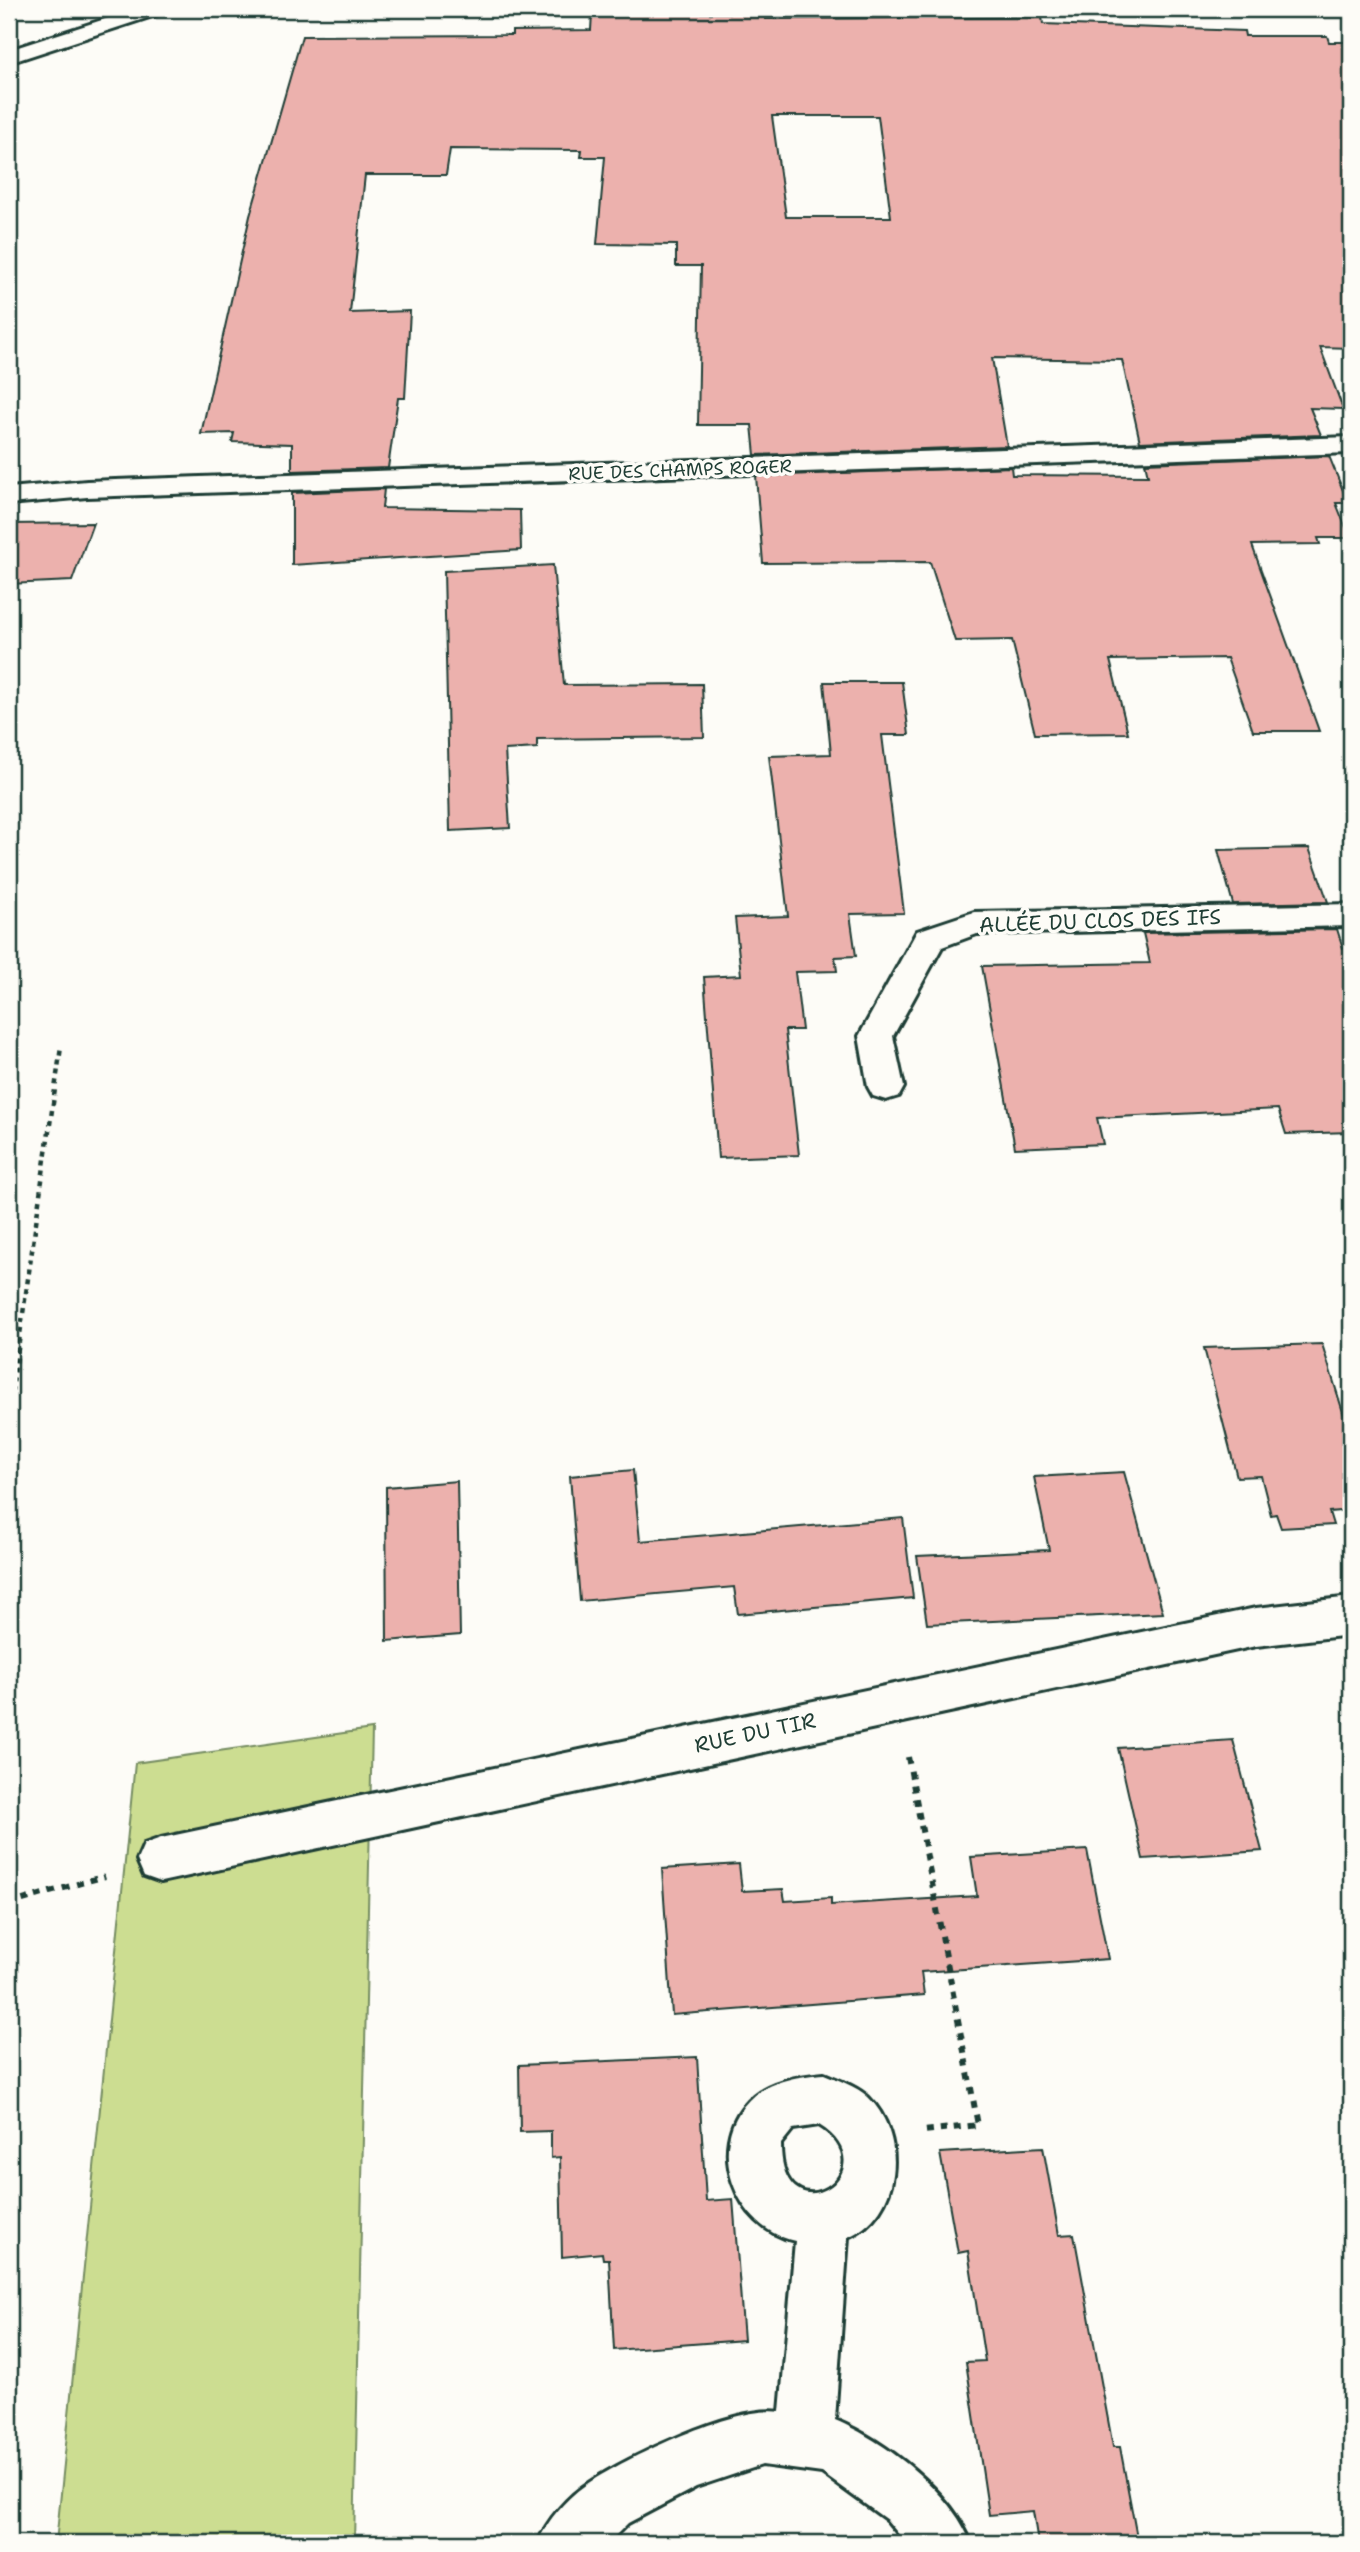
<svg xmlns="http://www.w3.org/2000/svg" width="1360" height="2552" viewBox="0 0 1360 2552" font-family="'Shantell Sans',sans-serif">
<style>
.green{fill:#ccdd91;stroke:#768d62;stroke-width:2}
.building{fill:#ecb1ad;stroke:#1f3d34;stroke-width:2;fill-rule:evenodd}
.lines{fill:none;stroke-linecap:round;stroke-linejoin:round}
.minor-casing{stroke:#1f3d34;stroke-width:6}
.path-far1{stroke:#1f3d34;stroke-width:4.5;stroke-dasharray:5 5;stroke-linecap:butt}
.path{stroke:#1f3d34;stroke-width:6;stroke-dasharray:7 7;stroke-linecap:butt}
.minor{fill:#fdfcf7;fill-rule:evenodd}
.labels{text-anchor:middle;dominant-baseline:central;stroke-width:7;stroke-linejoin:round;paint-order:stroke}
.far-street-label{font-size:18px;fill:#1f3d34;stroke:#fdfcf7}
.street-label{font-size:21px;fill:#1f3d34;stroke:#fdfcf7}
</style>
<rect width="100%" height="100%" fill="#fdfcf7"/>
<filter id="ink" filterUnits="userSpaceOnUse"><feTurbulence type="fractalNoise" baseFrequency=".0143" numOctaves="2"/><feDisplacementMap in="SourceGraphic" scale="14" xChannelSelector="R" yChannelSelector="G"/><feConvolveMatrix kernelMatrix="1 2 1 2 8 2 1 2 1" color-interpolation-filters="sRGB"/></filter>
<g filter="url(#ink)">
<path class="green" d="M372,1729L354,2543H56L135,1763Z"/>
<g class="building">
<path d="M592,13H765V19L1042,17L1043,24L1244,31L1245,36H1327L1329,42H1351V348L1320,347L1343,409L1310,408L1321,435L1140,442L1122,360L992,358L1007,446L755,455L752,425H698L701,266H676V245L597,244L605,157H581L582,150L450,149L446,175H365L350,313L410,311L405,398H398L388,468L292,471V444L232,442L234,433L201,434L250,216L302,36L512,35V31L591,30ZM772,116H878L891,217H786Z"/>
<path d="M1329,456L1348,503H1336L1350,538H1318L1320,544L1252,545L1319,731H1253L1227,658L1110,660L1128,733L1035,734L1012,640L955,641L930,562L763,563L756,476L1011,467L1012,475L1148,476L1145,463Z"/>
<path d="M384,489L382,508L520,510L521,550L292,565V493Z"/>
<path d="M93,523L72,581L9,584V524Z"/>
<path d="M553,565L564,685L702,684L704,737L537,739V748L505,750L510,828L450,831L444,571Z"/>
<path d="M824,682H902L909,735H882L904,913L850,914L856,956L835,957L837,971L795,972L802,1030H785L799,1155L718,1158L704,977L741,975L735,918L788,916L769,756L831,754Z"/>
<path d="M1309,848L1328,902L1233,904L1218,850Z"/>
<path d="M1337,929L1343,948L1351,947V1132L1286,1134L1278,1109L1097,1118L1103,1144L1015,1148L982,966L1150,963L1143,933Z"/>
<path d="M1322,1344L1351,1438V1510L1329,1512L1333,1525L1281,1528L1276,1514L1271,1515L1261,1476L1237,1477L1204,1348Z"/>
<path d="M633,1470L640,1541L903,1518L913,1598L738,1614L734,1587L580,1601L570,1476Z"/>
<path d="M1124,1472L1163,1613L927,1624L917,1556L1049,1550L1034,1477Z"/>
<path d="M457,1481L460,1635L387,1641L386,1487Z"/>
<path d="M1233,1740L1262,1851L1143,1859L1118,1748Z"/>
<path d="M1087,1850L1108,1959L921,1972L924,1995L672,2015L662,1869L739,1864L742,1891L783,1889L785,1901L831,1898V1905L977,1896L971,1857Z"/>
<path d="M697,2057L706,2201L733,2199L744,2340L614,2350L609,2259H603L602,2253L562,2257L560,2157L551,2158V2131L520,2132L519,2065Z"/>
<path d="M1043,2147L1059,2235L1074,2234L1113,2447H1120L1138,2543H1038L1033,2511L989,2515L966,2362L985,2361L968,2251L958,2253L940,2153Z"/>
</g>
<g class="lines">
<defs>
<g id="minor">
<path d="M136,9H165L162,13L9,63V50Z"/>
<path d="M1351,437V453L87,497L9,504V488L87,481Z"/>
<path d="M1351,904V926L977,934L942,947L893,1036L904,1087L899,1096L886,1100L873,1096L868,1087L859,1036L917,931L974,912Z"/>
<path d="M1351,1597V1635L1256,1646L161,1882L144,1876L137,1860L144,1844L161,1838L1256,1608Z"/>
<path d="M824,2074C838,2080 856,2086 868,2097C908,2136 902,2214 848,2237L835,2420C885,2441 951,2491 971,2543H906L887,2520L822,2473L762,2465L696,2487L628,2523L608,2543H538C547,2520 568,2496 590,2482C629,2457 735,2405 780,2412L795,2241C736,2229 704,2146 749,2100C767,2081 799,2076 824,2074ZM819,2125C894,2171 780,2242 781,2144L793,2129Z"/>
</g>
</defs>
<use href="#minor" class="minor-casing"/>
<path class="path-far1" d="M9,1412L61,1047"/>
<g class="path">
<path d="M908,1757L978,2125L924,2131"/>
<path d="M9,1904L105,1876"/>
</g>
<use href="#minor" class="minor"/>
</g>
</g>
<g class="labels">
<g class="far-street-label">
<text transform="translate(680 470) rotate(-2)">RUE DES CHAMPS ROGER</text>
</g>
<g class="street-label">
<text transform="translate(1100 921) rotate(-2)">ALLÉE DU CLOS DES IFS</text>
<text transform="translate(755 1733) rotate(-12)">RUE DU TIR</text>
</g>
</g>
<rect width="1360" height="2552" fill="none" stroke="#fdfcf7" stroke-width="35"/>
<rect x="18" y="18" width="1325" height="2517" fill="none" stroke="#1f3d34" stroke-width="2.5" filter="url(#ink)"/>
</svg>
